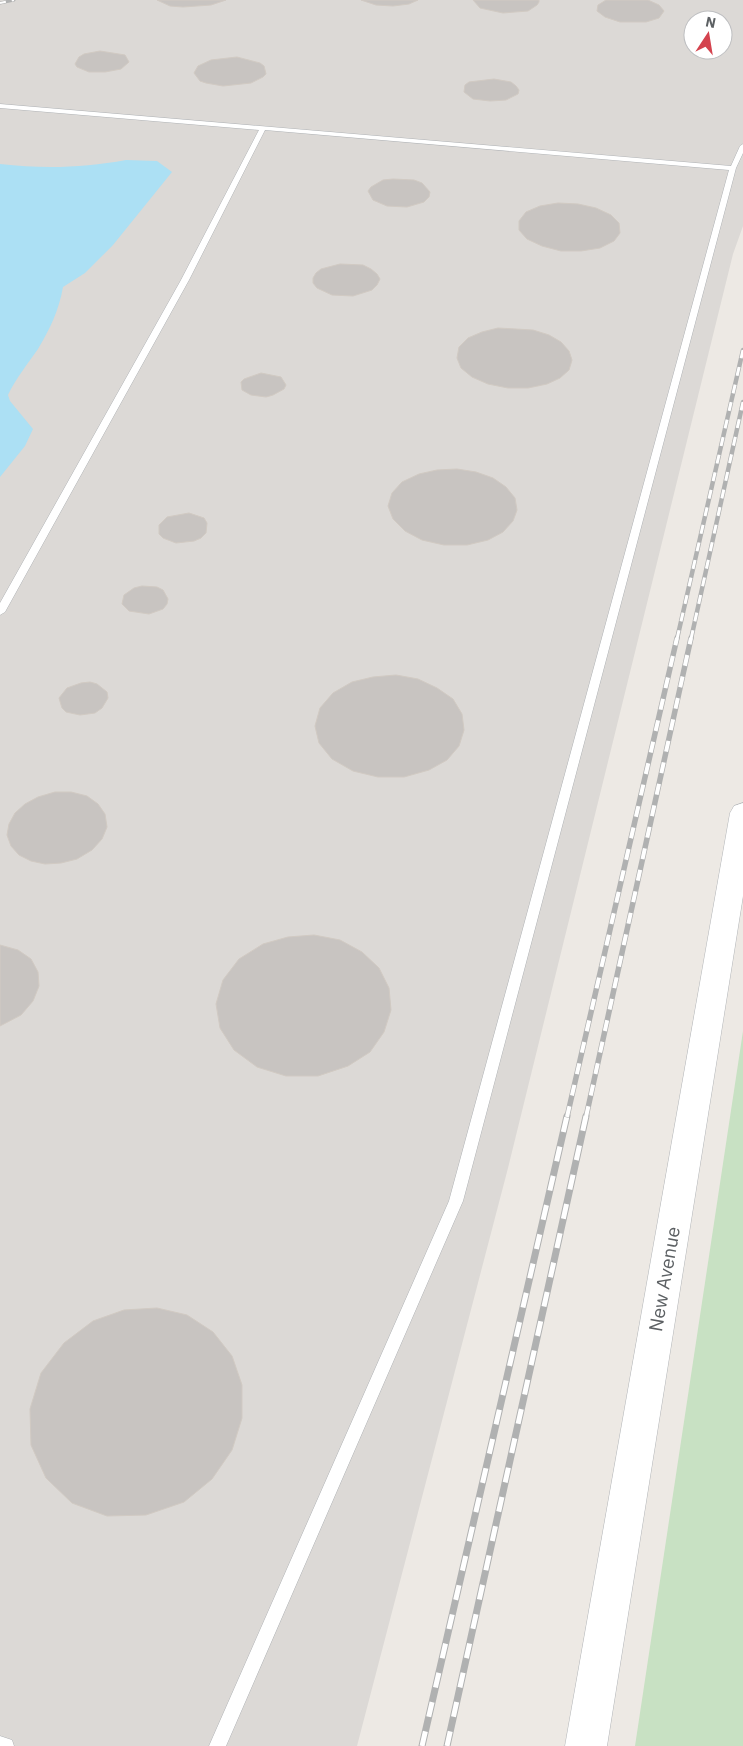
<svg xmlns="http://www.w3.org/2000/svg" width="743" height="1746" viewBox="0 0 743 1746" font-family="'IBM Plex Sans',sans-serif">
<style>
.industrial{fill:#dcd9d6;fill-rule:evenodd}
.green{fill:#c8e1c3}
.water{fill:#ace0f4}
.building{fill:#c8c4c1;stroke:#d1cac3}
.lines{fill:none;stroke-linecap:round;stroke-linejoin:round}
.lane-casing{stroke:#afb2b5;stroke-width:1}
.secondary-casing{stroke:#b1b4b7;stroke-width:1}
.lane{fill:#fff;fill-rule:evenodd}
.secondary{fill:#fff;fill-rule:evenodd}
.rail-far3-casing{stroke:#b0b1b1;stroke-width:3}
.rail-far2-casing{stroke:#b0b1b1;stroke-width:4.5}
.rail-far1-casing{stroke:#b0b1b1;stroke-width:5.5}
.rail-casing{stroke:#b0b1b1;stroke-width:7}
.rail-far3{stroke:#fff;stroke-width:2;stroke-dasharray:6;stroke-linecap:butt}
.rail-far2{stroke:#fff;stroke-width:3;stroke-dasharray:9;stroke-linecap:butt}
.rail-far1{stroke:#fff;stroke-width:4;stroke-dasharray:11;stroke-linecap:butt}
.rail{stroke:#fff;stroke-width:5;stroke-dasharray:15;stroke-linecap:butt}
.labels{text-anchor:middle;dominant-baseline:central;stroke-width:5;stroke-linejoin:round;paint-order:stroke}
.near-street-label{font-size:19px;fill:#5c6063;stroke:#fff}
</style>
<rect width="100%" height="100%" fill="#ede9e4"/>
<path class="industrial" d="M0,0H743V226L733,254L508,1168L357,1746H0ZM693,20H723V50H693Z"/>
<path class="green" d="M743,1031V1746H635Z"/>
<path class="water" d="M126,160L157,161L172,172L113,245L85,273L63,287C59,310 50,329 38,349C27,365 16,378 8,395L10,401L33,429L25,446L0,477V164C43,169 83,168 126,160Z"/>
<g class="building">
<path d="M157,0H226L211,5L183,7L170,6Z"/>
<path d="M361,0H418L409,4L393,6L376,5Z"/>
<path d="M473,0H539V2L537,5L528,11L503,13L480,8Z"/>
<path d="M606,0H648L659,5L664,11L659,18L646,22H620L605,17L597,11L598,5Z"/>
<path d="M100,51L125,55L129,62L121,69L105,72H89L77,67L75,64L79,57L84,54Z"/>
<path d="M237,57L260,63L264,66L266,74L263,77L251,83L223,86L206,83L200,81L194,73L198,66L211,60Z"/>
<path d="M494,79L511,82L516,86L519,90L518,94L506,100L490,101L473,99L464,92L465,85L469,82Z"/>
<path d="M393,179L414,180L422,183L430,192L429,197L424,202L407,207L387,206L373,200L368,191L371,187L383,180Z"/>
<path d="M558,203L578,204L596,208L611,215L619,223L620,233L614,241L600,248L581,251H561L542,246L527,239L519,230V221L526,212L540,206Z"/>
<path d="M340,264L363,265L371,269L377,274L380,279L377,285L372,290L353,296L332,295L317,288L313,283V278L316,273L321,269Z"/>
<path d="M498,328L533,330L549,335L561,342L569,351L572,360L569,370L560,378L547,384L528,388H508L488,384L472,377L461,368L457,358L459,347L468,338L482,332Z"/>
<path d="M261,373L281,377L286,385L284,389L273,395L266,397L251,395L242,390L241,382L244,379Z"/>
<path d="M457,469L476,472L493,478L506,487L515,498L517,510L513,521L503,532L488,540L467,545H444L422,540L405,531L393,519L388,506L392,493L402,482L419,474L437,470Z"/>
<path d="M189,513L204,518L207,523L206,533L201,538L194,541L176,543L163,538L159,534V525L167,517Z"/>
<path d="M142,586L157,587L163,590L168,599L167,604L163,609L149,614L129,611L122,604L124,595L134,588Z"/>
<path d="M396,675L418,679L437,688L453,699L462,714L464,730L459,746L447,760L429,770L404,777H378L353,771L332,759L319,743L315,726L320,708L333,693L352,682L373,677Z"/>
<path d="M90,682L97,684L107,692L108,698L102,708L95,713L80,715L66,712L62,708L59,698L67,688L81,683Z"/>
<path d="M55,792H71L87,796L98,804L105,814L107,827L102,839L92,850L77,859L61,863L45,864L31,861L19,855L11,846L7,835L9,824L15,813L25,804L38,797Z"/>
<path d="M314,935L340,940L362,952L379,968L389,988L391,1010L384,1032L370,1052L348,1066L318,1076H286L257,1067L234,1050L220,1028L216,1004L223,980L239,959L263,944L288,937Z"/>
<path d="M0,945L18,950L31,959L38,972L39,986L33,1001L21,1015L0,1026Z"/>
<path d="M157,1308L187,1315L213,1332L232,1356L242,1385V1418L232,1450L212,1479L184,1502L146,1515L107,1516L72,1503L46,1478L31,1445L30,1409L41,1373L64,1343L93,1321L124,1310Z"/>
</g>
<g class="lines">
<defs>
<g id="lane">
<path d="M0,104L731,166L740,146L743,144V153L736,168L463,1201L226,1746H209L449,1201L729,170L265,130L189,280L5,612L0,615V603L181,280L259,130L0,108Z"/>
<path d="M0,1736L12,1740L14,1746H0Z"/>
</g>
<path id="secondary" d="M743,803V896L607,1746H565L730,813L734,806Z"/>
</defs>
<use href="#lane" class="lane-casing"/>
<use href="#secondary" class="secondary-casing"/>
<use href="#lane" class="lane"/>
<use href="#secondary" class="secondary"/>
<defs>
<path id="rail-far3" d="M0,3L14,0"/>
<g id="rail-far2">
<path d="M677,639L743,350"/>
<path d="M691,639L743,402"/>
</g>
<g id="rail-far1">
<path d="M567,1117L677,638"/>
<path d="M586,1117L691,638"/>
</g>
<g id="rail">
<path d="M422,1746L567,1116"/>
<path d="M447,1746L586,1116"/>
</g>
</defs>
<use href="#rail-far3" class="rail-far3-casing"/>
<use href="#rail-far2" class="rail-far2-casing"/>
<use href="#rail-far1" class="rail-far1-casing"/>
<use href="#rail" class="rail-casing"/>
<use href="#rail-far3" class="rail-far3"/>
<use href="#rail-far2" class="rail-far2"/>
<use href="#rail-far1" class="rail-far1"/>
<use href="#rail" class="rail"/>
</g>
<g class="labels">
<g class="near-street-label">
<text transform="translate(664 1279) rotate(-80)">New Avenue</text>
</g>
</g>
<g transform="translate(708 35) rotate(12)"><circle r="24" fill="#ffffff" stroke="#bebfc1"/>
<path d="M0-4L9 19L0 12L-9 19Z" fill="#d4434e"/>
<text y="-8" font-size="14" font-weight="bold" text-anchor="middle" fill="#5c6063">N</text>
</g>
</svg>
